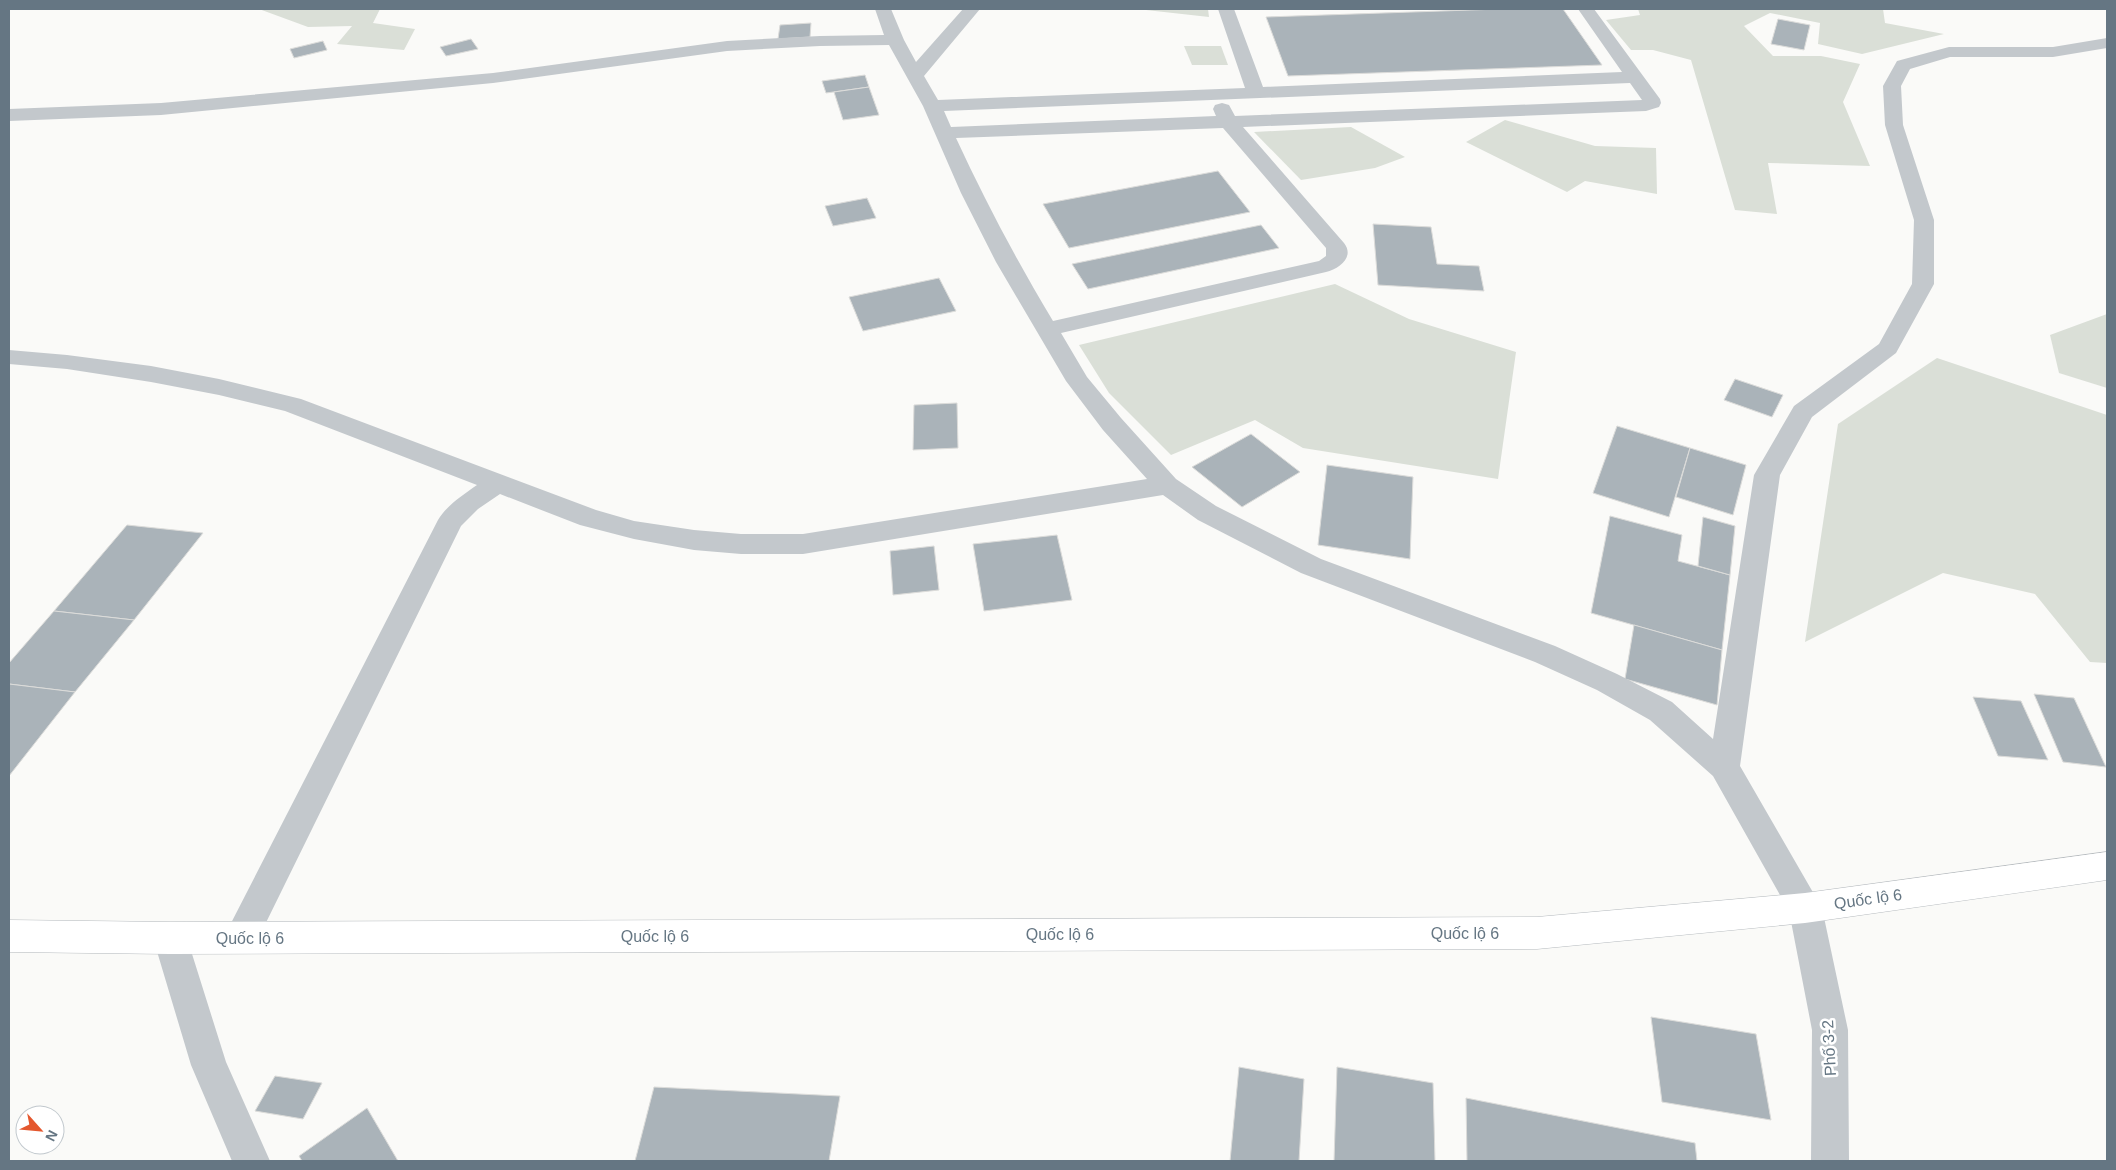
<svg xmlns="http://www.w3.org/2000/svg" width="2116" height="1170" viewBox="0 0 2116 1170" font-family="Arial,sans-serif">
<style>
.green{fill:#dadfd7}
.building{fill:#aab3b9;stroke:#dcdcda}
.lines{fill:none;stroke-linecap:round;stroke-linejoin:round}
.highway-casing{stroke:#b4b9bd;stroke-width:1}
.minor{fill:#c3c8cc;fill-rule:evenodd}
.highway{fill:#fff;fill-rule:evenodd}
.labels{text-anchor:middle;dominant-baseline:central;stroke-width:5;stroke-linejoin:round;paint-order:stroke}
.near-street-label{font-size:16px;fill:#657683;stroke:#fff}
</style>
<rect width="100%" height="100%" fill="#fafaf8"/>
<g class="green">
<path d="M259,9H380L373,23L415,29L404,50L337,44L352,26L308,27Z"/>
<path d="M1137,9H1208L1209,17Z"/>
<path d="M1638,9H1883L1885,23L1944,34L1862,54L1818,44L1820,23L1770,13L1744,26L1773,56H1821L1860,64L1843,102L1870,166L1768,163L1777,214L1735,210L1691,60L1653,50H1631L1606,20L1640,15Z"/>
<path d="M1184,46H1221L1228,65H1192Z"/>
<path d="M1505,120L1595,146L1656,148L1657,194L1585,181L1567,192L1466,142Z"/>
<path d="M1351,127L1405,157L1375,168L1301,180L1254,132Z"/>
<path d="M1335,284L1409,319L1516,352L1498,479L1303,448L1255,420L1171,455L1109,393L1079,345Z"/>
<path d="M2107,314V388L2059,373L2050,335Z"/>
<path d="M1937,358L2107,415V663L2090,662L2035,594L1943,573L1805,642L1838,424Z"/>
</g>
<g class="building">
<path d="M1500,9H1563L1602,65L1288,76L1266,17Z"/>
<path d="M1778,19L1810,25L1804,50L1771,44Z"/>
<path d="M811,23L810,37L778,39L780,25Z"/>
<path d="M471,39L478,49L446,56L440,47Z"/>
<path d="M323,41L327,50L294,58L290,49Z"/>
<path d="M865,75L869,87L826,93L822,81Z"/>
<path d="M869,87L879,115L843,120L834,92Z"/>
<path d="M1218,171L1250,212L1069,248L1043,204Z"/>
<path d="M867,198L876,218L833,226L825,206Z"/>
<path d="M1373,224L1431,227L1437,264L1479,266L1484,291L1378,285Z"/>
<path d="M1261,225L1279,248L1088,289L1072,264Z"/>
<path d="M939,278L956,311L863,331L849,297Z"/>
<path d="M1735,379L1783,395L1772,417L1724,400Z"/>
<path d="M957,403L958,448L913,450L914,405Z"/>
<path d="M1617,426L1690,448L1669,517L1593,493Z"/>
<path d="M1251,434L1300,472L1242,507L1192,467Z"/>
<path d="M1690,448L1746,465L1733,515L1676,497Z"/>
<path d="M1327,465L1413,477L1410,559L1318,545Z"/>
<path d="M1610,516L1682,535L1678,561L1730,575L1722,650L1591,613Z"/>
<path d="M1703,517L1735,526L1730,575L1698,566Z"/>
<path d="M127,525L203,533L134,620L54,611Z"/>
<path d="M1057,535L1072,600L984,611L973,544Z"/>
<path d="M934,546L939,590L893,595L890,551Z"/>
<path d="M54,611L134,620L75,692L9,684V663Z"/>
<path d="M1634,625L1722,650L1717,705L1625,679Z"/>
<path d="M9,684L75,692L9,776Z"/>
<path d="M2034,694L2074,698L2106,767L2063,762Z"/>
<path d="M1973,697L2021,701L2048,760L1998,756Z"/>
<path d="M1651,1017L1756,1034L1771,1120L1662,1102Z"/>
<path d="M1239,1067L1304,1079L1299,1161H1230Z"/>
<path d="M1337,1067L1433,1083L1435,1161H1334Z"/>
<path d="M275,1076L322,1083L303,1119L255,1111Z"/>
<path d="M654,1087L840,1096L829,1161H635Z"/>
<path d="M1466,1098L1695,1143L1697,1161H1467Z"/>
<path d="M367,1108L398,1161H302L299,1156Z"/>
</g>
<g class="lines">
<defs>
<path id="highway" d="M2107,852V880L1805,923L1537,949L170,954L9,952V920L170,922L1537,917L1805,893Z"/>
</defs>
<use href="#highway" class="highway-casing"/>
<g class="minor">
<path d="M875,9H891L904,40L916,62L963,9H980L924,76L938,100L1245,88L1218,9H1234L1263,87L1622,72L1578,9H1594L1660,99L1661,103L1659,107L1646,111L1243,127L1344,243C1355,257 1339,269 1326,272L1061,333L1087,377L1121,418L1176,479L1216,506L1321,559L1555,646L1617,674L1672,702L1713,739L1754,475L1794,406L1879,344L1912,284L1914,220L1885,125L1883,86L1897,61L1949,47H2053L2107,38V48L2053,57H1950L1910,69L1901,86L1903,125L1934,220V284L1896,353L1812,417L1780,475L1740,766L1822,908L1848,1030L1849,1161H1811L1812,1030L1789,911L1713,776L1650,720L1597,690L1535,662L1301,573L1198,520L1163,495L803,554H741L694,550L634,539L580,525L500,494L478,509L461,526L253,949L241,954L229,949L224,938L229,927L438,520C447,505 463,495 477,485L285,411L219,395L151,382L67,369L9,364V350L67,355L151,366L219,379L301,399L596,510L634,521L694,530L741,534H803L1147,479L1103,430L1066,381L996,262L961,193L923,106L889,45L820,46L727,51L493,83L161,115L9,121V109L161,103L493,73L727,41L820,36L884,35ZM1630,83L1642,100L1235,116L1229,105L1222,103L1215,105L1213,109L1216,116L951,127L944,111ZM1223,128L1326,248V256L1319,261L1053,321C1017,261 985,201 956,138Z"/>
<path d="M170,922L182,927L187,938L226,1062L270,1161H232L191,1065L153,938L158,927Z"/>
</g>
<use href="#highway" class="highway"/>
</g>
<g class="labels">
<g class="near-street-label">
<text transform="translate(1868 899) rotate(-8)">Quốc lộ 6</text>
<text x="1465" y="933">Quốc lộ 6</text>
<text x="1060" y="934">Quốc lộ 6</text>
<text x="655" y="936">Quốc lộ 6</text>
<text x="250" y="938">Quốc lộ 6</text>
<text transform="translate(1829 1048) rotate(-93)">Phố 3-2</text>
</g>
</g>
<rect width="2116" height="1170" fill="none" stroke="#657683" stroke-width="20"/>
<g transform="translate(40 1130) rotate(117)"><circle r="24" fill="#ffffff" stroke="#c1c8cd"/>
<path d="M0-4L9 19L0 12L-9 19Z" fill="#e4572e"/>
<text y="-8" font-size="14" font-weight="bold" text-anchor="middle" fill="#657683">N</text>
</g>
</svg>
